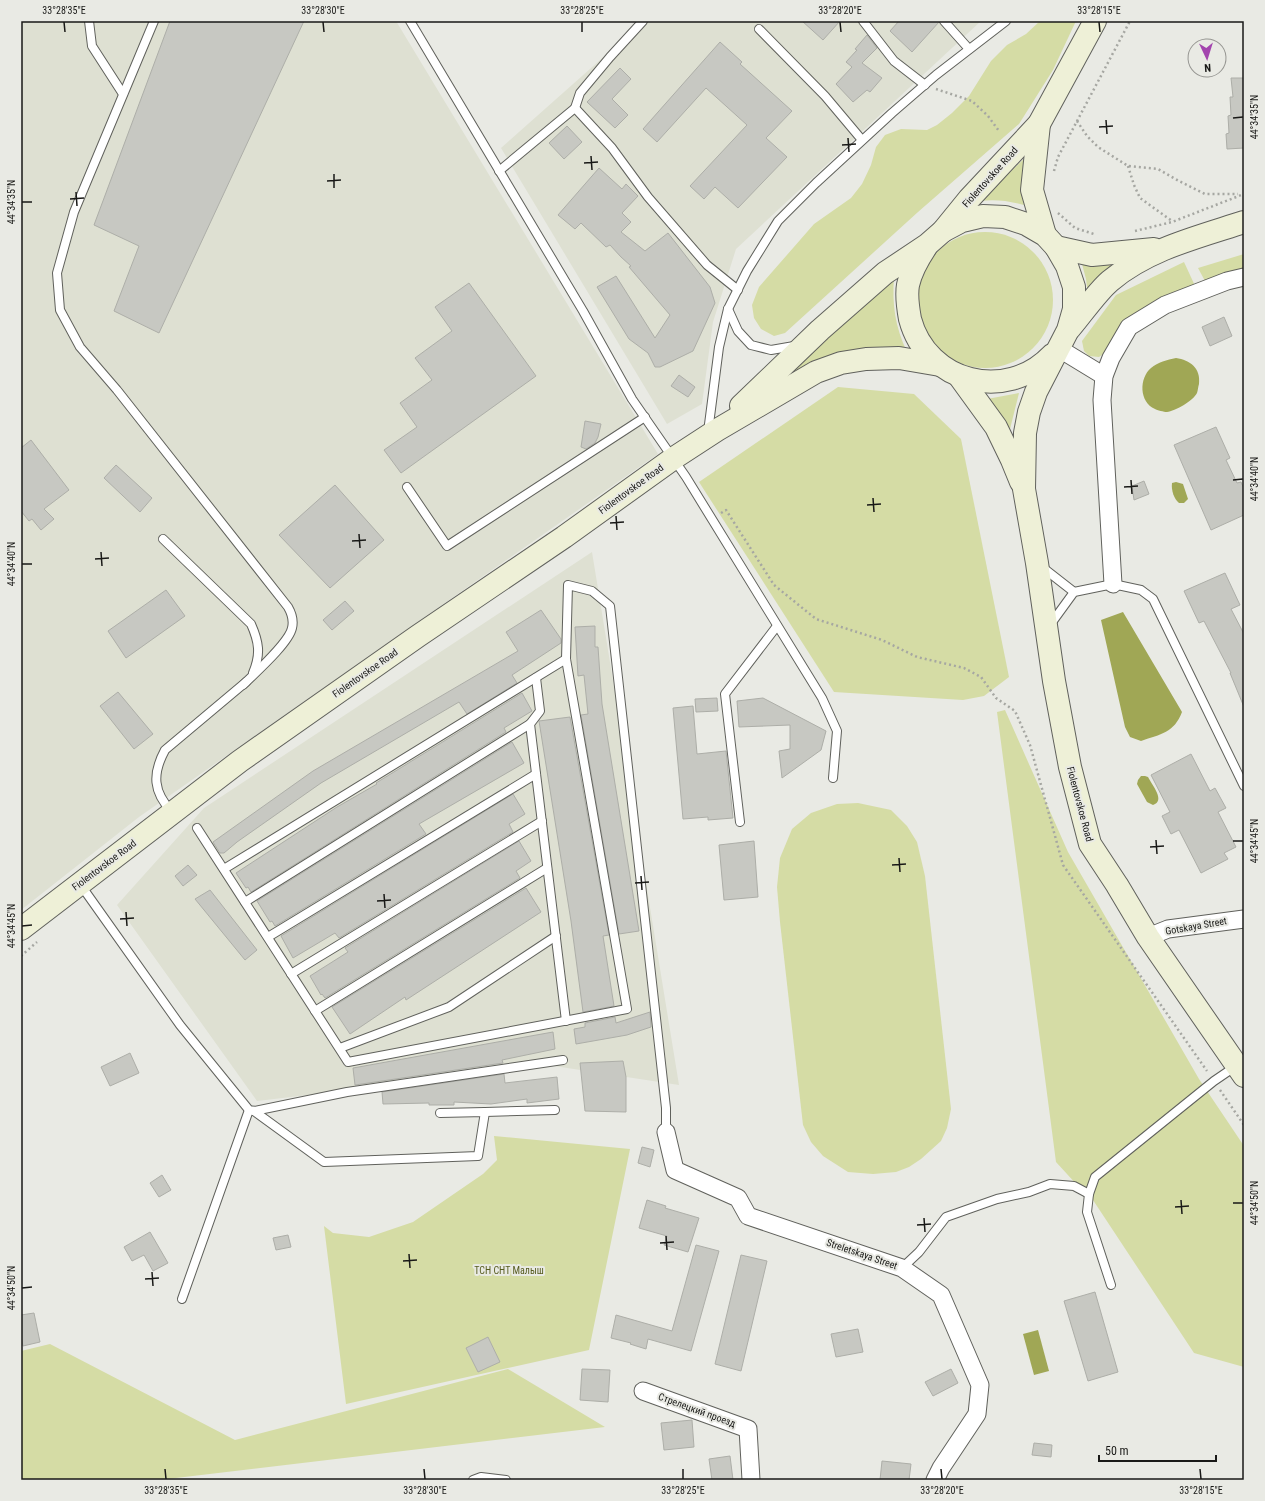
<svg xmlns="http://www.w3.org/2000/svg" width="1265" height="1501" viewBox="0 0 1265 1501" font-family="'Roboto Condensed',sans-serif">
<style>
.built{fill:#dee0d2}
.green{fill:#d5dca5}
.water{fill:#a0a755}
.building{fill:#c7c8c2;stroke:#adaea8}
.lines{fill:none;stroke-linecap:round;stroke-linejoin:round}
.lane-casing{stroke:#60615c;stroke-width:10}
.street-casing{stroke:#60615c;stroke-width:19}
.secondary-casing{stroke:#60615c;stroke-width:24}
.path{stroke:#a6a7a2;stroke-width:2.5;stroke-dasharray:2 3;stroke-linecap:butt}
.lane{stroke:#fff;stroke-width:8}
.street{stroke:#fff;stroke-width:17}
.secondary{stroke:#eef0d7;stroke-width:22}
.ticks{fill:none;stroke:#191917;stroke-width:1.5}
.labels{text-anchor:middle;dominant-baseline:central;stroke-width:4;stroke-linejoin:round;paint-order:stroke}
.street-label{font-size:10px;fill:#191917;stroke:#e9eae4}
.park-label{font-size:10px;fill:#565b1f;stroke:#e9eae4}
.neatline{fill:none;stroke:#191917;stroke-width:1.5}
.ticks-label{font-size:10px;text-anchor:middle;fill:#191917}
</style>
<rect width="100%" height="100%" fill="#e9eae4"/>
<g class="built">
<path d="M21,21H396L658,454L139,817L21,910Z"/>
<path d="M644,21H981L736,249L713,322L702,404L667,424L501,148Z"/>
<path d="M592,552L679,1085L554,1066L257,1101L117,905L204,808Z"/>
</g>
<g class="green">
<path d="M1040,21H1076L1053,70L1019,124L918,212L785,333L774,336L761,329L754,318L752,305L759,287L814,224L851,198L862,184L871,165L876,147L885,135L901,129L927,130L937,125L952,113L969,96L991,61L1007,45L1026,34Z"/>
<path d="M1030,153L1021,187L1024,205C1009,201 996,199 980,201Z"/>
<circle cx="985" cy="300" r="68"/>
<path d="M1244,254V269L1205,281L1198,268Z"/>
<path d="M1125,260L1088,295L1086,279L1082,264Z"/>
<path d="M1184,262L1196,288L1099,357L1089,356L1084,351L1082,341L1116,295Z"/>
<path d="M894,277C892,305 895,326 907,352L768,392Z"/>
<path d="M838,387L914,394L961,439L1009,677L984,696L963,700L834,692L699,482Z"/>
<path d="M1019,393L1009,433L987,399Z"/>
<path d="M1005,710L1068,852L1199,1079L1244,1146V1367L1194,1353L1089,1194L1078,1186L1056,1162L997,712Z"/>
<path d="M858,803L891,810L907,826L917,842L925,876L951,1109L947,1128L941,1141L921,1159L909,1167L896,1172L873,1174L848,1172L823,1156L811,1142L803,1125L780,922L777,887L780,858L792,829L811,813L837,804Z"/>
<path d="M494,1136L630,1149L589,1350L346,1404L324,1226L333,1233L369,1237L413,1222L483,1174L497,1160Z"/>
<path d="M50,1344L235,1440L508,1369L605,1427L159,1480H21V1351Z"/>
</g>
<g class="water">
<path d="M1176,358C1190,360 1201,368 1199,384C1198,387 1198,390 1197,393C1193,401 1175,411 1167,412C1164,412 1157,410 1155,409C1139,402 1139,378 1151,368C1158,362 1167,360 1176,358Z"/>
<path d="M1176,482L1183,484L1188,499L1184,503H1179C1174,499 1171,490 1172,483Z"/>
<path d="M1123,612L1182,712C1174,733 1161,734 1141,741L1130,737L1125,727L1101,620Z"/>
<path d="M1141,776H1145L1148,777C1152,785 1166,801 1153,805L1147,802L1137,784L1138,780Z"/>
<path d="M1038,1330L1049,1371L1034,1375L1023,1334Z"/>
</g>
<g class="building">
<path d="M170,21H304L159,333L114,311L139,246L94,225Z"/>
<path d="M802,21H840L823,40Z"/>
<path d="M899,21H939V22L912,52L890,31Z"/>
<path d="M867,35L877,48L862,63L882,78L870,92L867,90L853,102L836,84L852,67L846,62L857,50L855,49Z"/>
<path d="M720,42L742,62L740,64L792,111L766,138L787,157L738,208L715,187L704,199L690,186L747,125L706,88L657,142L643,129Z"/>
<path d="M620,68L631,79L612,99L628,115L615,128L587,102Z"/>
<path d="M1231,78H1244V148L1227,149L1226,134L1229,133L1228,116L1231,115L1230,97H1233Z"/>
<path d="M567,126L582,142L564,159L549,143Z"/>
<path d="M599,168L622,189L626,184L638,196L622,213L631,222L621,232L645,251L668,233L710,287L715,303L693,351L660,367H655L648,353L629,339L597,287L616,276L655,338L670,315L629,267L631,266L621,257L610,245L606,247L581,223L575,229L558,215Z"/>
<path d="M469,283L536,376L401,473L384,450L417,427L400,403L432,380L415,358L452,331L435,307Z"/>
<path d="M1224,317L1232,336L1210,346L1202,327Z"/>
<path d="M679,375L695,387L688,397L671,386Z"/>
<path d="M585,421L601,424L598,437L595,443L586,449L581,447Z"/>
<path d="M1216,427L1230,458L1226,460L1237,483L1241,482L1244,489V515L1211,530L1174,445Z"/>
<path d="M31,440L69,490L44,509L54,519L41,530L32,519L29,521L21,511V448Z"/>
<path d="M116,465L152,498L140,512L104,478Z"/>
<path d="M1144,481L1149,494L1134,500L1132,486Z"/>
<path d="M335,485L384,540L330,588L279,535Z"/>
<path d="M1225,573L1240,605L1231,609L1244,634V707L1230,673H1231L1204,621L1199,623L1184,591Z"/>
<path d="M166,590L185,616L126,658L108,631Z"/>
<path d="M345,601L354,611L332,630L323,620Z"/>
<path d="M541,610L561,639V643L512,675L517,683L467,714L459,702L321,783L237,842L224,853H220L213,842L313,771L518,651L506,632Z"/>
<path d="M595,626V647H598L602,704L639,931L619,934L581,715L588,714L584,675L578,676L575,627Z"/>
<path d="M118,692L153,734L134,749L100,706Z"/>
<path d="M522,693L532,711L504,728L506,732L251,892L248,887L246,888L236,873L337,807L377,784L376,783Z"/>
<path d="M717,698L718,711L696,712L695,699Z"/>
<path d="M763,698L826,731L821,750L782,778L779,751L790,749V725L739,727L737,701Z"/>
<path d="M693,706L697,754L726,751L733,818L708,820V817L683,819L673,708Z"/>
<path d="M570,717L609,935L603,936L614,1006L583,1012L571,921L539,721Z"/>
<path d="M512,742L524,763L419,824L426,834L275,926L272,921L270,922L257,901Z"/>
<path d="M1191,754L1210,791L1215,788L1226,808L1218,812L1236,847L1224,853L1228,859L1201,873L1179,830L1171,834L1162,816L1170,812L1151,775Z"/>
<path d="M513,794L525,814L509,824L513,832L339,938L335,933L293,958L281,936Z"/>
<path d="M519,841L531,861L516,871L520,878L325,998L322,994L321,995L310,976L348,952L345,948Z"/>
<path d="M754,841L758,897L724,900L719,845Z"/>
<path d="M188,865L197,875L183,886L175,876Z"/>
<path d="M526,888L541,912L406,1000L405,997L350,1034L332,1007Z"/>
<path d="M210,890L257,950L245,960L195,899Z"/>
<path d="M650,1012L651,1027L627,1035L576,1044L574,1029L585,1027V1023L615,1017L616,1023Z"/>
<path d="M553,1032L555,1049L502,1060L503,1063L355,1085L353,1068Z"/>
<path d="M130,1053L139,1073L110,1086L101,1067Z"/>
<path d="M623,1061L626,1077V1112L585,1111L580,1063Z"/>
<path d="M504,1074L505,1083L557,1077L559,1099L527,1103V1099L491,1104L454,1102V1105H429V1103L383,1104L382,1092Z"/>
<path d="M642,1147L654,1150L650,1167L638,1163Z"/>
<path d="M162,1175L171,1190L159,1197L150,1183Z"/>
<path d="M647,1200L666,1206L665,1208L699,1218L688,1252L664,1245L667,1236L639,1228Z"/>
<path d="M150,1232L168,1263L153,1271L144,1255L132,1261L124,1247Z"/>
<path d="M288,1235L291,1247L276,1250L273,1238Z"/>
<path d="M696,1245L719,1251L691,1351L648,1339L646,1349L630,1344L631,1343L611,1338L616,1315L672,1331Z"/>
<path d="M741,1255L767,1261L741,1371L715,1364Z"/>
<path d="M1095,1292L1118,1372L1088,1381L1064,1301Z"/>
<path d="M34,1313L40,1342L23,1346L21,1337V1315Z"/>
<path d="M858,1329L863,1352L836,1357L831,1334Z"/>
<path d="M488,1337L500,1362L478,1372L466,1348Z"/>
<path d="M582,1369L610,1370L608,1402L580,1400Z"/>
<path d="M951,1369L958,1383L933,1396L925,1382Z"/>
<path d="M692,1420L694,1447L664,1450L661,1423Z"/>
<path d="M1034,1443L1052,1445L1051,1457L1032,1455Z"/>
<path d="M730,1456L733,1480H712L709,1459Z"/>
<path d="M882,1461L911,1464L909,1480H880Z"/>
</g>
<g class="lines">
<defs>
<g id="lane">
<path d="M89,21L92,46L123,94"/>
<path d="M154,21L74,212L57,273L60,310L80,347L117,390L288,607C292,614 294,620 292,628C289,643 255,673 243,685"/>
<path d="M410,21L583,311L632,399L686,477L822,698L837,731L833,778"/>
<path d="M863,21L894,61L925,85"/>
<path d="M944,21L969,49"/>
<path d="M759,29L825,96L862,140"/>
<path d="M575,108L612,148L648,197L707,265L738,290"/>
<path d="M499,171L575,108L580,93L610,57L643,21"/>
<path d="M728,309L738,331L751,345L771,350L794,346"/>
<path d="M708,432L719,347L728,309L747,271L778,221L816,183L892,113L936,75L1006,21"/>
<path d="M407,487L447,546L645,417"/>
<path d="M163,539L251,624C259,642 261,654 253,673"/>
<path d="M1042,567L1074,592"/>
<path d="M1050,625L1074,592L1113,584L1141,590L1153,599L1244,786"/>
<path d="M536,678L540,711L530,724L566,1021"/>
<path d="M172,812C153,792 152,774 165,750L246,682"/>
<path d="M740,822L725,694L777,626"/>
<path d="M197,828L348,1062L627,1009L566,659L568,585L592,591L610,606L666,1108V1132"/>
<path d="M224,869L566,659"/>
<path d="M80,884L180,1025L249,1110L254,1111L347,1092L563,1060"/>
<path d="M245,902L530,724"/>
<path d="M268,937L536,774"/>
<path d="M291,974L542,821"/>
<path d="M315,1011L547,868"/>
<path d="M340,1048L449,1007L556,936"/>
<path d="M254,1111L324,1162L478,1156L485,1112L440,1113"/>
<path d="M485,1112L555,1110"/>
<path d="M902,1268L919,1252L946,1217L997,1199L1029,1192L1050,1184L1074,1186L1089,1194"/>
<path d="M1111,1285L1087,1212L1089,1194L1095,1177L1214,1081L1236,1066"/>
<path d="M182,1299L249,1110"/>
<path d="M473,1480L481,1477L506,1480"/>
</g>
<g id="street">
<path d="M1058,348L1104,376"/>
<path d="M1113,584L1102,400L1104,376L1111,358L1129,327L1165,305L1227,281L1244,277"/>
<path d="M1148,937L1168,929L1244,919"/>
<path d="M666,1132L675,1170L738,1198L748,1216L902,1268L941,1295L980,1385L977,1414L941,1468L935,1480"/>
<path d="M643,1391L748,1429L751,1480"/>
</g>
<g id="secondary">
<path d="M1039,124L1032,190L1045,235"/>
<path d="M943,231L962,221L983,216L1005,217L1026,224L1045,235L1056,247L1067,266L1074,287V309L1068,330L1036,392L1029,412L1025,433L1024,489L1037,563L1054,681L1070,767L1090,844L1117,885L1148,937L1244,1076"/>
<path d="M926,247C918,259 911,271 908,285C906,296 908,308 910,319C927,383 1006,403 1052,355"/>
<path d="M1056,247L1092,255L1154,249"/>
<path d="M1070,328C1082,314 1097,292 1110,281C1148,249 1198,237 1244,222"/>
<path d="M959,376L996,427L1012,460L1021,482"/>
<path d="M741,406L820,330L885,273L927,245L943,231L969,199L1039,124L1095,21"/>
<path d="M21,929L240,761L418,636L564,537L674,458L717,430L816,372L841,363L866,359L899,358L940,365"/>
</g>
</defs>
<use href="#lane" class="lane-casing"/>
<use href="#street" class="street-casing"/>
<use href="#secondary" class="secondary-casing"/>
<g class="path">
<path d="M936,89L972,101L988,116L999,131"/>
<path d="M1077,121L1087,136L1098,147L1128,166L1158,169L1179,181L1205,194H1238"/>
<path d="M1128,166L1134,185L1140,198L1172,221"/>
<path d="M1054,171L1058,157L1130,21"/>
<path d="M1058,213L1075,228L1094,234"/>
<path d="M1135,231L1172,222L1244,194"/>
<path d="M721,513L726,510L774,585L816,619L882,640L917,657L964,668L981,677L996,698L1015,711L1030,745L1063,865L1207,1071"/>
<path d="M21,956L37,942"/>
<path d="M1220,1090L1244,1125"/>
</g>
<use href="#lane" class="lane"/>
<use href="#street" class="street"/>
<use href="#secondary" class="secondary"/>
</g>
<path class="ticks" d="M64,22L65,32M323,22L324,32M582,22V32M840,22L841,32M1099,22L1100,32M1233,118L1243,117M1106,120L1107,134M1099,127L1113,126M848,138L849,152M842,145L856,144M591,156L592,170M584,163L598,162M334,174V188M327,181L341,180M76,192L77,206M70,199L84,198M22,202H32M1131,480L1132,494M1233,480L1243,479M1124,487L1138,486M873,498L874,512M867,505L881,504M616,516L617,530M610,523L624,522M359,534L360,548M352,541L366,540M101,552L102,566M95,559L109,558M22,564H32M1156,840L1157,854M1233,841H1243M1150,847L1164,846M899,858L900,872M892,865L906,864M641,876L642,890M635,883L649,882M384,894L385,908M377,901L391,900M126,912L127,926M120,919L134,918M22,926L32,925M1181,1200L1182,1214M1233,1203H1243M1175,1207L1189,1206M924,1218L925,1232M917,1225L931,1224M666,1236L667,1250M660,1243L674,1242M409,1254L410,1268M403,1261L417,1260M152,1272L153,1286M145,1279L159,1278M22,1288L32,1287M165,1469L166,1479M424,1469L425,1479M683,1469V1479M941,1469L942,1479M1200,1469L1201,1479"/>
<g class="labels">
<g class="street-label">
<text transform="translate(990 177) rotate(-48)">Fiolentovskoe Road</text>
<text transform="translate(631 489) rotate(-36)">Fiolentovskoe Road</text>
<text transform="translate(365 673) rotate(-35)">Fiolentovskoe Road</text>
<text transform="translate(1080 804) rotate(75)">Fiolentovskoe Road</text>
<text transform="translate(104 865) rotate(-37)">Fiolentovskoe Road</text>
<text transform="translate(1196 926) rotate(-10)">Gotskaya Street</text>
<text transform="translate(862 1254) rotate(19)">Streletskaya Street</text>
<text transform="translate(697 1410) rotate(20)">Стрелецкий проезд</text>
</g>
<g class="park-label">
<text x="509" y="1270">ТСН СНТ Малыш</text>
</g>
</g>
<rect width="1265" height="1501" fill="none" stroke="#e9eae4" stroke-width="44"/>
<g transform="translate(1207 58) rotate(176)"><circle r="19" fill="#e9eae4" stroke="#969692"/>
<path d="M0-3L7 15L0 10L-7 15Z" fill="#a345ae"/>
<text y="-6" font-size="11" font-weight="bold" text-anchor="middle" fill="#191917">N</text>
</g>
<path d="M1099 1455v6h117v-6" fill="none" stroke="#191917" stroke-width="2"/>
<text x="1105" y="1455" font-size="12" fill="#191917" stroke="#e9eae4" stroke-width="3" paint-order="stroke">50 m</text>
<rect x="22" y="22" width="1221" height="1457" class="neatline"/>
<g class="ticks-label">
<text x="64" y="14">33°28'35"E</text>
<text x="323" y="14">33°28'30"E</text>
<text x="582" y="14">33°28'25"E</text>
<text x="840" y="14">33°28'20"E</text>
<text x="1099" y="14">33°28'15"E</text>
<text transform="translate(1254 117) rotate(-90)" y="4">44°34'35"N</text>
<text transform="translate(11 202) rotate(-90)" y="4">44°34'35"N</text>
<text transform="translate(1254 479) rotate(-90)" y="4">44°34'40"N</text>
<text transform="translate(11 564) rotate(-90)" y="4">44°34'40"N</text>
<text transform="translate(1254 841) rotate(-90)" y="4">44°34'45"N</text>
<text transform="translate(11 926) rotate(-90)" y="4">44°34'45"N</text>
<text transform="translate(1254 1203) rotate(-90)" y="4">44°34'50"N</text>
<text transform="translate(11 1288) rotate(-90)" y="4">44°34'50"N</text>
<text x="166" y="1494">33°28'35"E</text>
<text x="425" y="1494">33°28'30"E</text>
<text x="683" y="1494">33°28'25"E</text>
<text x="942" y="1494">33°28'20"E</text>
<text x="1201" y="1494">33°28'15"E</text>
</g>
</svg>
